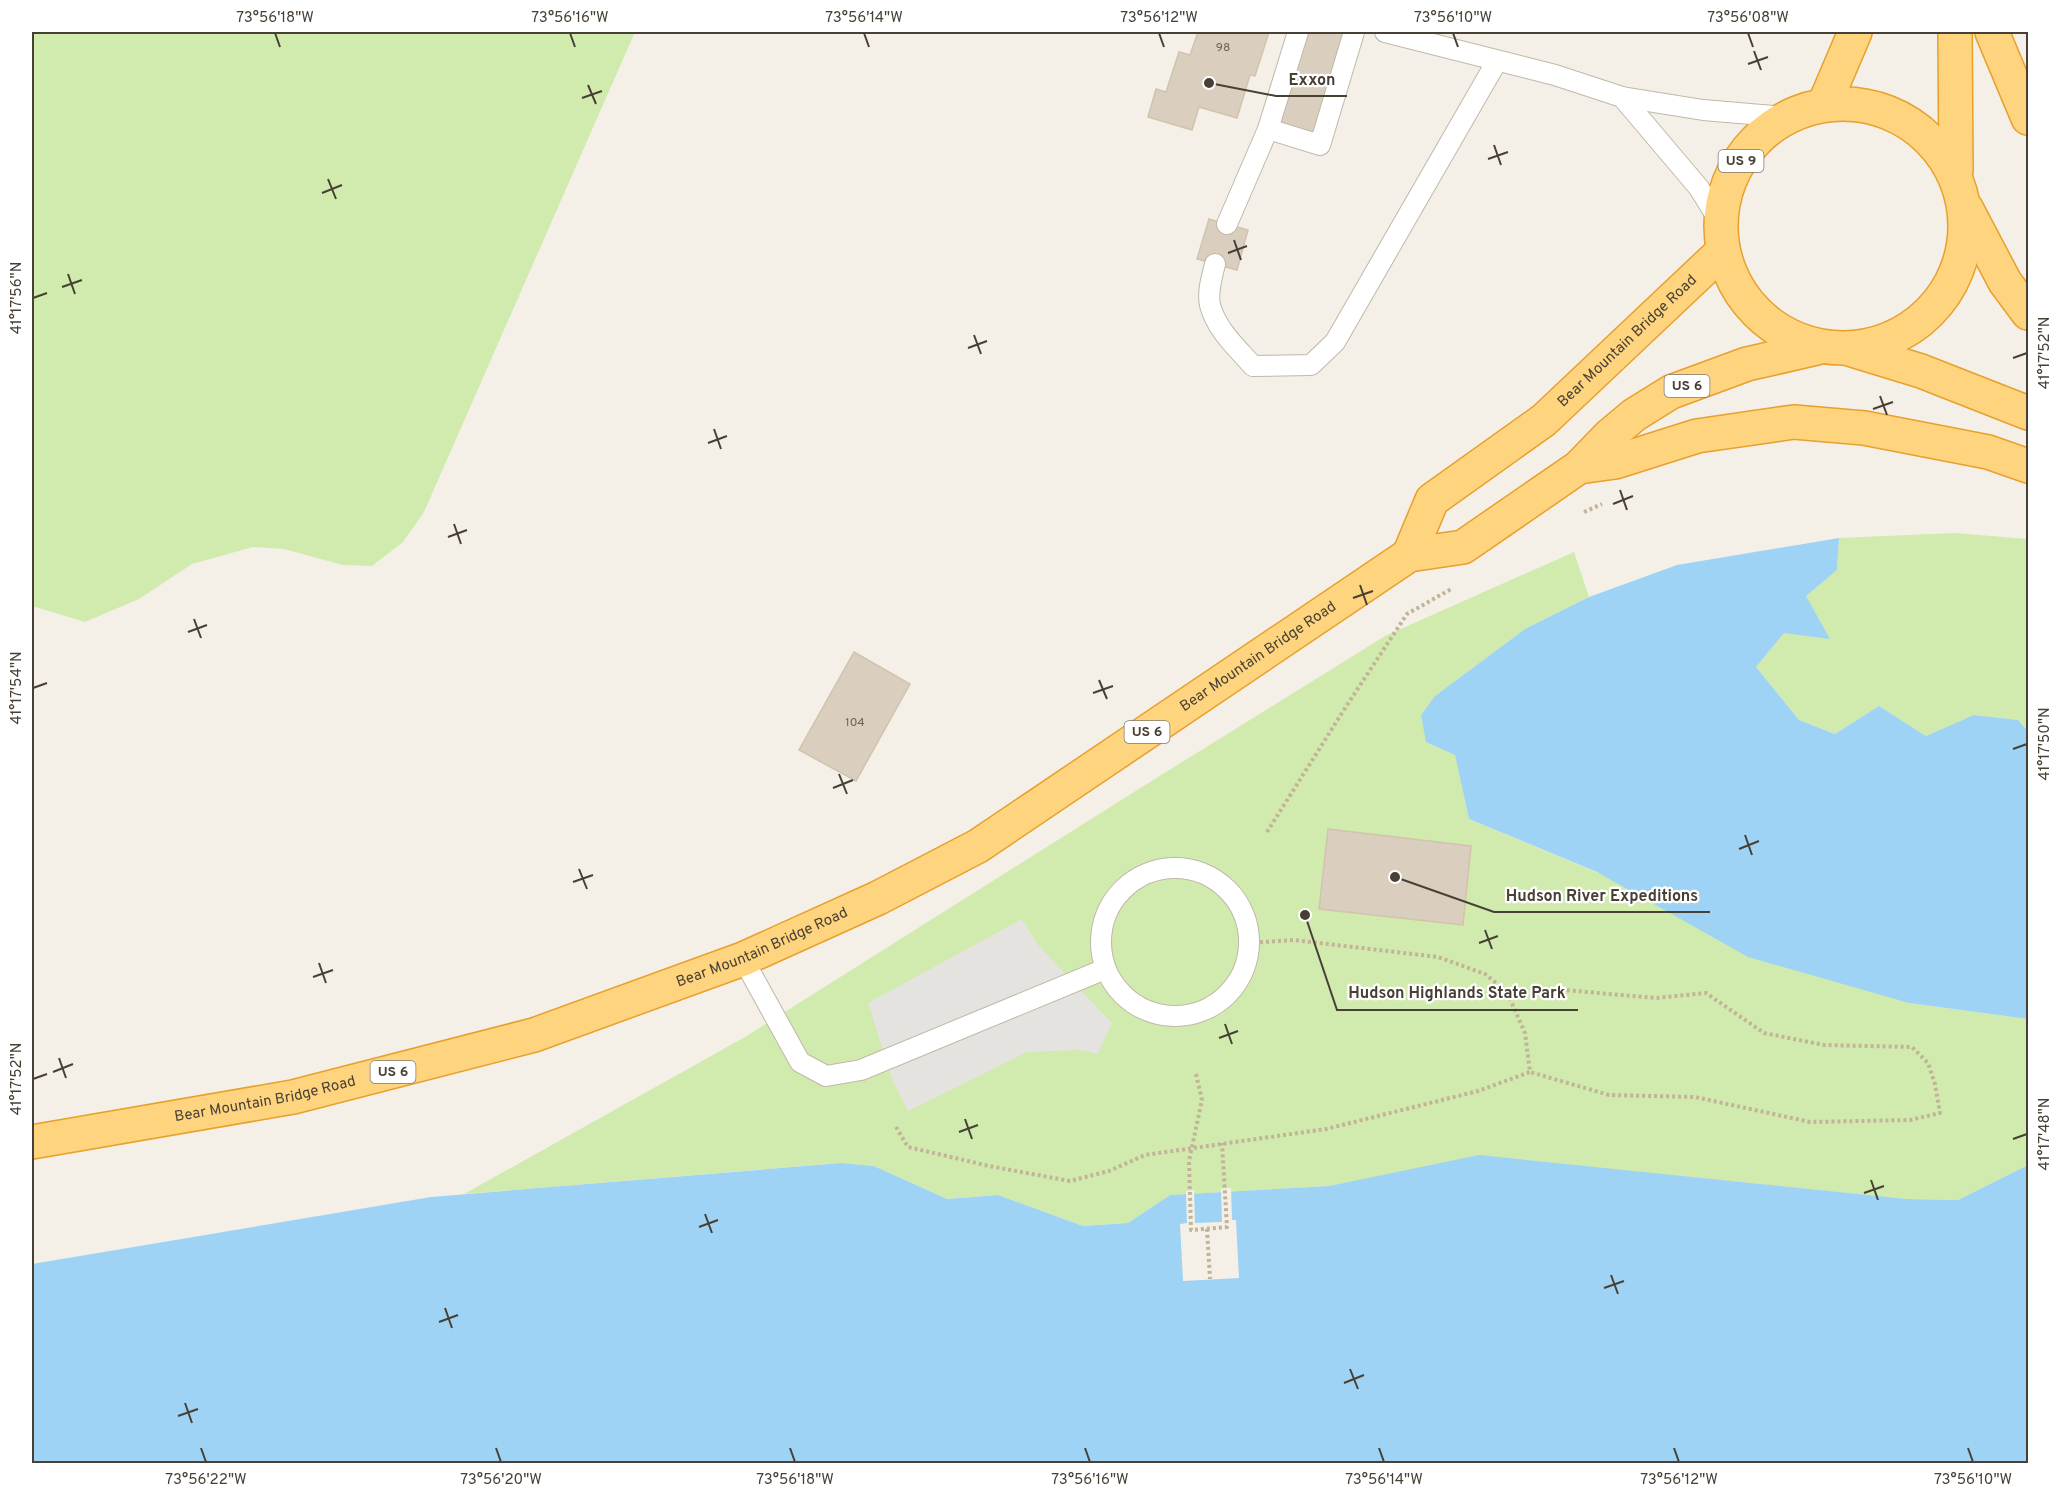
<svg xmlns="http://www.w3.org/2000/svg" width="2060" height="1495" viewBox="0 0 2060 1495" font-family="Overpass,sans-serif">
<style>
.green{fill:#d0ebad}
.parking{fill:#e5e3df}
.water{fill:#9fd3f5}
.pier{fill:#f4f0e7}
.building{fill:#dacebe;stroke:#d2c3ae;stroke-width:1.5}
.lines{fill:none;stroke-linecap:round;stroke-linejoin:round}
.service-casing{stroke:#c1b8a8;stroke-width:22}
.trunk-casing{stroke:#e8a02d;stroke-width:36}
.path{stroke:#c3b399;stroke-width:4;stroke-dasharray:3 3;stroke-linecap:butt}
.service{stroke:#fff;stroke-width:20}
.trunk{stroke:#ffd47e;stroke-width:33}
.ticks{fill:none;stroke:#484035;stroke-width:2}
.labels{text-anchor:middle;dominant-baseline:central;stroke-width:4.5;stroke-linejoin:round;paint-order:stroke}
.number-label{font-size:12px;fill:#6c6457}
.shield{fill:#fff;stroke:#7f7972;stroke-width:1.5}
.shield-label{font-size:14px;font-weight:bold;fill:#484035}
.street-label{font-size:15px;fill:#484035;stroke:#fff}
.leader{fill:none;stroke:#484035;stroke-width:2}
.callout-dot{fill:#484035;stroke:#fff;stroke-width:2}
.callout-label{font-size:16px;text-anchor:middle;font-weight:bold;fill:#484035;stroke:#fff;stroke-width:4.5;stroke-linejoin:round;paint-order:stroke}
.neatline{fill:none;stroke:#484035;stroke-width:2}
.ticks-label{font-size:15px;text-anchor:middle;fill:#484035}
</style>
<rect width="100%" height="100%" fill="#f4f0e7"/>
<g class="green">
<path d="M32,32H635L424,512L403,542L372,566L343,565L284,549L253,547L192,564L139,599L85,622L32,606Z"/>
<path d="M1954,533L2028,539V731L2018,720L1975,715L1926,736L1879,706L1835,734L1799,720L1756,667L1784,632L1805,596L1837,570L1839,538Z"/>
<path d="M1574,552L1589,597L1525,629L1435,696L1426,742L1455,754L1469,819L1909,1003L2028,1019V1165L1958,1200L1907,1199L1479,1156L1329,1186L1170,1195L1128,1223L1083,1226L998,1195L947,1199L874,1166L841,1163L464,1194L745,1037L1150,782L1385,636Z"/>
</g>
<path class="parking" d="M1022,919L1038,945L1112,1023L1098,1054L1080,1050L1027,1052L908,1111L893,1081L868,1003Z"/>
<g class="water">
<path d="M1839,538L1837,570L1806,596L1830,639L1784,633L1756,667L1799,720L1835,734L1879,706L1926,736L1974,715L2018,720L2028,731V1019L1909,1003L1748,957L1597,872L1469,819L1455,755L1426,742L1421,715L1435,696L1525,629L1589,597L1677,565Z"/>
<path d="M1479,1155L1907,1199L1958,1200L2028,1165V1463L32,1464V1264L431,1197L841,1163L874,1166L947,1199L998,1195L1083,1226L1128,1223L1170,1195L1329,1186Z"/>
</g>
<path class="pier" d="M1231,1188L1232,1220H1236L1239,1278L1183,1281L1180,1224L1187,1223L1186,1191L1194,1190L1195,1223L1222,1222L1221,1189Z"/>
<g class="building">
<path d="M1198,32H1269L1255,76L1250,75L1237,118L1199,107L1192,130L1148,117L1156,89L1166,92L1179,52L1190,55Z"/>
<path d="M1306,32H1347L1316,134L1278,122Z"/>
<path d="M1209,219L1248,230L1237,270L1197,259Z"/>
<path d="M854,652L910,684L856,781L799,750Z"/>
<path d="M1328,829L1471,846L1463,925L1319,909Z"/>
</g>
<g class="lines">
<defs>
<g id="service">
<path d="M1385,32L1555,75L1622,97L1703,110L1787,117"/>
<path d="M1622,97L1699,188L1720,222"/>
<path d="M1268,129L1320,145L1354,32"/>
<path d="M1227,224L1268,129L1298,32"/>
<path d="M1215,264C1212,277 1207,292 1210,305C1216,329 1237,348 1253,366L1311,365L1335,342L1497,61"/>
<circle cx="1175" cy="942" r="74"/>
<path d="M743,959L800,1062L826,1076L861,1070L1105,969"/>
</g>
<g id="trunk">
<path d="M1955,32L1956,171"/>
<path d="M1992,32L2028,118"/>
<circle cx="1843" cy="226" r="122"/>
<path d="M1824,105L1855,32"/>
<path d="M1966,208L2005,282L2028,313"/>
<path d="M1849,349L1921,371L2028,413"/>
<path d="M1579,467L1615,462L1697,436L1794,422L1864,428L1988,452L2028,466"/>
<path id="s1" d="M1409,555L1432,500L1544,420L1723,251"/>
<path id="s2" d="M32,1142L293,1097L534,1035L743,959L878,898L978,846L1409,555L1463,547L1579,467L1609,436L1634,415L1671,392L1747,364L1817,348"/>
</g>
</defs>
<use href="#service" class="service-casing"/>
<use href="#trunk" class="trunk-casing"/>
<g class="path">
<path d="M1584,512L1602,504"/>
<path d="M1267,832L1347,705L1407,614L1453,588"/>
<path d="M1507,992L1552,989L1656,998L1706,993L1764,1033L1824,1045L1912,1047L1928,1063L1935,1084L1940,1113L1910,1120L1810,1122L1695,1097L1609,1095L1530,1072"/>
<path d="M1196,1074L1202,1100L1189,1161L1191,1230L1227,1227L1222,1143"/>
<path d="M896,1127L908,1147L989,1166L1070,1181L1109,1171L1145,1155L1326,1129L1478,1091L1530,1072L1525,1033L1507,992L1485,974L1438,957L1294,940L1249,943"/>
<path d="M1207,1229L1210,1279"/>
</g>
<use href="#service" class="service"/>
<use href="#trunk" class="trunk"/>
</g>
<path class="ticks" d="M275,33L280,47M570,33L575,47M864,33L869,47M1159,33L1164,47M1453,33L1458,47M1748,33L1753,47M1754,51L1761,70M1748,64L1768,57M588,85L596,104M582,98L602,91M1494,145L1501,165M1488,159L1508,152M328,179L336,199M322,193L342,185M1234,240L1241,260M1228,253L1247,246M68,274L75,294M62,287L82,280M33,298L47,293M974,335L981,354M968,348L987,341M2013,358L2027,353M1880,396L1887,415M1873,409L1893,402M714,429L721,449M708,443L727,436M1620,490L1627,510M1613,504L1633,496M454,524L461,544M448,537L467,530M1360,585L1367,605M1353,598L1373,591M194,619L201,638M188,632L207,625M1099,680L1107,699M33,688L47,683M1093,693L1113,686M2013,749L2027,744M839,774L847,794M833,788L853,780M1745,835L1752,855M1739,849L1759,841M579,869L587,889M573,882L593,875M1485,930L1492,949M1479,943L1498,936M319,963L326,983M313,977L333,970M1225,1024L1232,1044M1219,1038L1238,1031M59,1058L66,1078M53,1072L73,1064M33,1079L47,1074M965,1119L972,1139M959,1132L978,1125M2013,1139L2027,1134M1871,1180L1878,1200M1864,1193L1884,1186M705,1214L712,1233M699,1227L718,1220M1611,1275L1618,1294M1604,1288L1624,1281M445,1308L452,1328M439,1322L458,1315M1350,1369L1358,1389M1344,1383L1364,1375M185,1403L192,1423M178,1416L198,1409M201,1448L206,1462M496,1448L501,1462M790,1448L795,1462M1085,1448L1090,1462M1379,1448L1384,1462M1674,1448L1679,1462M1968,1448L1973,1462"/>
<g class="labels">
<g class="number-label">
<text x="1223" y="48">98</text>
<text x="855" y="723">104</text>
</g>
<g class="shield">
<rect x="1718.5" y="150" width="45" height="22" rx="4.5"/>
<rect x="1664.5" y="375" width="45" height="22" rx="4.5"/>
<rect x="1124.5" y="721" width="45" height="22" rx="4.5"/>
<rect x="370.5" y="1061" width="45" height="22" rx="4.5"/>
</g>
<g class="shield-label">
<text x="1741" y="161">US 9</text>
<text x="1687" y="386">US 6</text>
<text x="1147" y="732">US 6</text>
<text x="393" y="1072">US 6</text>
</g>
<g class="street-label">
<text stroke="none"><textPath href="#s1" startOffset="312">Bear Mountain Bridge Road</textPath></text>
<text stroke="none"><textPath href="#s2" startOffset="1335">Bear Mountain Bridge Road</textPath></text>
<text stroke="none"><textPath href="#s2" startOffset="758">Bear Mountain Bridge Road</textPath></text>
<text stroke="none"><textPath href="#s2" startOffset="237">Bear Mountain Bridge Road</textPath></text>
</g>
</g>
<path class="leader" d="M1209 83L1276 96H1347M1395 877L1494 912H1710M1305 915L1337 1010H1578"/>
<g class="callout-dot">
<circle cx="1209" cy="83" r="6"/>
<circle cx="1395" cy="877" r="6"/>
<circle cx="1305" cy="915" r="6"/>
</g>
<g class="callout-label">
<text x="1312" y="85">Exxon</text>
<text x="1602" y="901">Hudson River Expeditions</text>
<text x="1457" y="998">Hudson Highlands State Park</text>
</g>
<rect width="2060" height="1495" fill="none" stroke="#ffffff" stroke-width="66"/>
<rect x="33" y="33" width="1994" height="1429" class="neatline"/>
<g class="ticks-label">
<text x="275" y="22">73°56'18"W</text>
<text x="570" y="22">73°56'16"W</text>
<text x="864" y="22">73°56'14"W</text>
<text x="1159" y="22">73°56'12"W</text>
<text x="1453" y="22">73°56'10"W</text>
<text x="1748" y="22">73°56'08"W</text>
<text transform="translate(16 298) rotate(-90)" y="5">41°17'56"N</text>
<text transform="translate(2044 353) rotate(-90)" y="5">41°17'52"N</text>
<text transform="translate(16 688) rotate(-90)" y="5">41°17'54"N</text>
<text transform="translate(2044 744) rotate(-90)" y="5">41°17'50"N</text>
<text transform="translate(16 1079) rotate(-90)" y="5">41°17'52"N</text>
<text transform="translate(2044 1134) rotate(-90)" y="5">41°17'48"N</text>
<text x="206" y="1484">73°56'22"W</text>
<text x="501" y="1484">73°56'20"W</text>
<text x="795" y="1484">73°56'18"W</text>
<text x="1090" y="1484">73°56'16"W</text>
<text x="1384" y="1484">73°56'14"W</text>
<text x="1679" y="1484">73°56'12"W</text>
<text x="1973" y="1484">73°56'10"W</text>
</g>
</svg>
